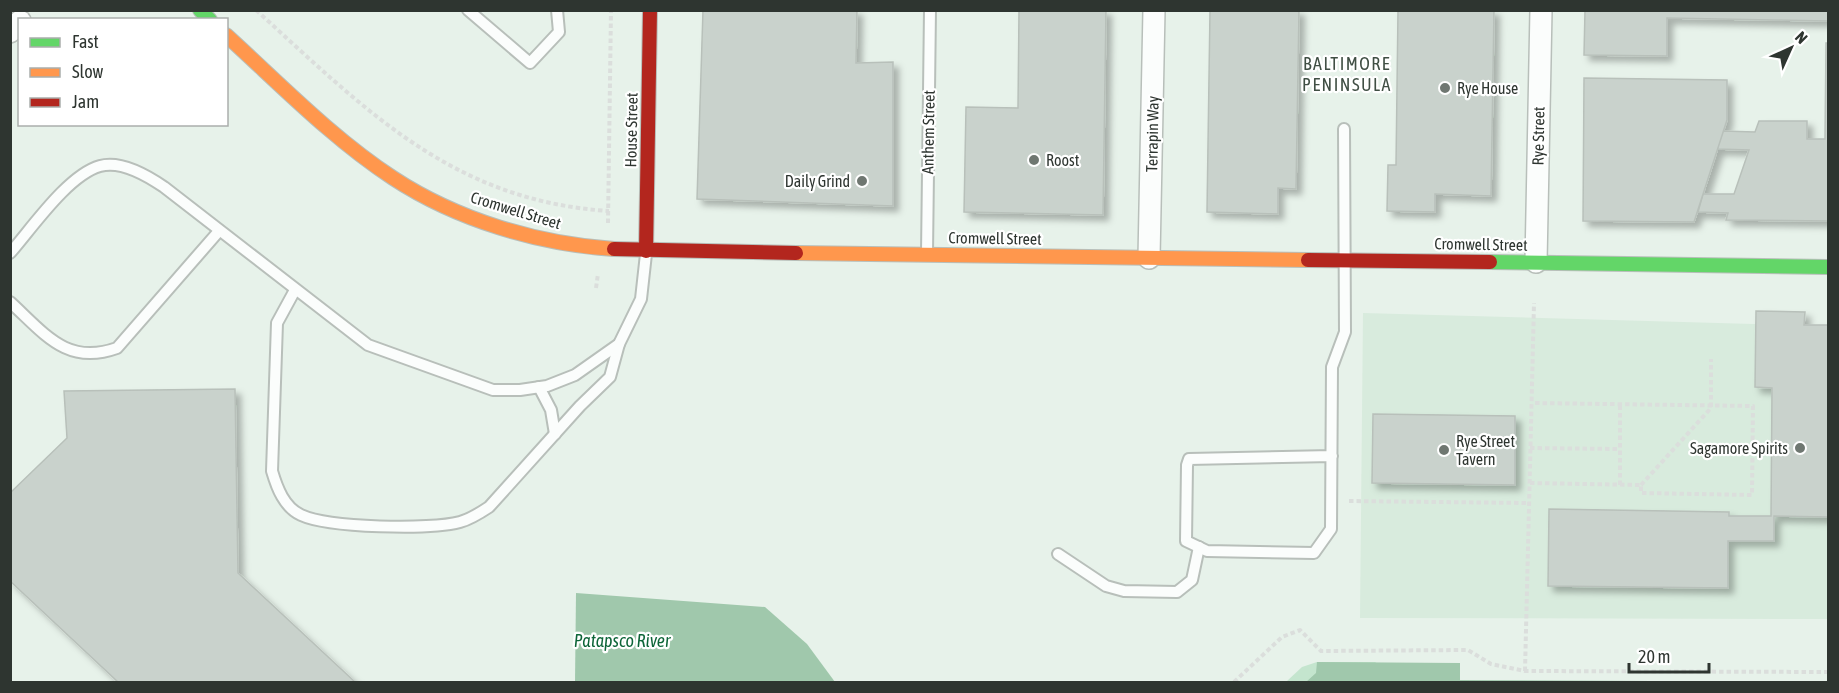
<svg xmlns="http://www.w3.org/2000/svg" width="1839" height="693" viewBox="0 0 1839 693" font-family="'Asap Condensed',sans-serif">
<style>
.built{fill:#d8ebdd}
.green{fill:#c4e5ce}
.water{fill:#a0c8ac}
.building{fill:#c9d2cc;stroke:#b8c0ba;stroke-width:1.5;filter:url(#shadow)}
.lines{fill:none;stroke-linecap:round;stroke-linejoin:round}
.lane-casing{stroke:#b8bfba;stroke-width:14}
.street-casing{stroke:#b8bfba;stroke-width:24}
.fast-casing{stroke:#b8bfba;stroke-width:16}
.slow-casing{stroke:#b8bfba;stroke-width:16}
.jam-casing{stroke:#b8bfba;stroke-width:16}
.path{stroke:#dbdedc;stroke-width:4;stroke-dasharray:4.5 3;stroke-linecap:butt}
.lane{stroke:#fbfdfc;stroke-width:10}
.street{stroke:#fbfdfc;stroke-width:21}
.fast{stroke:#63d668;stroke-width:14}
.slow{stroke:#ff974d;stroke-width:14}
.jam{stroke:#b3261e;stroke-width:14}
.poi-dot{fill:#6f7771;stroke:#fff;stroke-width:2}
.labels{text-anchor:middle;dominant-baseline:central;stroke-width:4.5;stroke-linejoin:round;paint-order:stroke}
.poi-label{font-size:16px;fill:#2e3530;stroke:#fff;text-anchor:start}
.street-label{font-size:16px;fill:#2e3530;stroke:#fff}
.neighbourhood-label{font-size:18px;letter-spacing:1.5px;fill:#404f44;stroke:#fff}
.water-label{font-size:18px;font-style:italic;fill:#0d6538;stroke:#fff}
</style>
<defs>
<filter id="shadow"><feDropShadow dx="5.5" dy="5.5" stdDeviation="3" flood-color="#0004"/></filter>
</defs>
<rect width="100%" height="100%" fill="#e7f2ea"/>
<path class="built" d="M1363,313L1828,326V619L1360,618Z"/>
<path class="green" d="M1317,662H1376L1364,682H1286L1302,667Z"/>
<g class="water">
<path d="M576,593L765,607L807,644L835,682H575Z"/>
<path d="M1317,662L1460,663V680L1828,682H1306L1316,673Z"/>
</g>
<g class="building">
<path d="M703,10H857L856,63L893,62V206L697,199Z"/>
<path d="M1019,10H1106L1103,215L964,212L966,107L1018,108Z"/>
<path d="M1210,10H1299L1296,189L1278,188V214L1207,212Z"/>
<path d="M1398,10H1494L1491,196L1435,194V212L1387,211L1388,165H1396Z"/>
<path d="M1585,10H1828V21L1667,18V56L1584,55Z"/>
<path d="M1826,43H1828V221L1726,220L1728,213L1698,212L1703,194H1734L1749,150L1717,149L1723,131L1755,132L1759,121H1807V139H1825Z"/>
<path d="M1584,78L1727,80V120L1694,222L1583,221Z"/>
<path d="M1756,311L1805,312L1804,325H1828V517L1774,516V541H1728V588L1548,586L1549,509L1729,512V516H1771L1772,388L1755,387Z"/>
<path d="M235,389L238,573L355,682H118L10,581V493L67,438L64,391Z"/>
<path d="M1373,414L1515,416V485L1372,483Z"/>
</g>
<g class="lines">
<defs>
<g id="lane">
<path d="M468,10L530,63L559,32L557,10"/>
<path d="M10,253C32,228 68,175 100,166C121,160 148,176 164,187L368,345L493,390H520L547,386L575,375L619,344L641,299L646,254"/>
<path d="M927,253L930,10"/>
<path d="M295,290L277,323L272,471C277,488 284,507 301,515C329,528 430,530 460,522C471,519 480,513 489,507L580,406L610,377L619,344"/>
<path d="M10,302C45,334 67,366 117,348L219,231"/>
<path d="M539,387L551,410L555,434"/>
<path d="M1332,456L1189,459L1187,465L1186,541L1207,551L1314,553L1331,529L1332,367L1345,332L1344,129"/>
<path d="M1058,554L1106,586L1124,591L1177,592L1192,580L1199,547"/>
</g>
<g id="street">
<path d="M10,32L20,21"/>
<path d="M1149,258L1154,10"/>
<path d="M1536,262L1541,10"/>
</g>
<g id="fast">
<path d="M200,10L210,20"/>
<path d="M1490,262L1828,267"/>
</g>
<g id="slow">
<path d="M226,35C280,84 332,138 393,178C457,220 538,244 614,249"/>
<path d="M796,253L1308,260"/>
</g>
<g id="jam">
<path d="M614,249L796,253"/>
<path d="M646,251L650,10"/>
<path d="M1308,260L1490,262"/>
</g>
</defs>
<use href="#lane" class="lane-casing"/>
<use href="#street" class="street-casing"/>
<use href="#fast" class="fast-casing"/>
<use href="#slow" class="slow-casing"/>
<use href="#jam" class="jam-casing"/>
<g class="path">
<path d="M256,10C365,109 452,201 609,211"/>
<path d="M608,223L611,10"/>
<path d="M596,288L598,274"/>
<path d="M1530,448L1620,449"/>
<path d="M1530,483L1641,485V493L1752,495L1753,406L1532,403"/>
<path d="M1620,485V405"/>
<path d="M1641,485L1711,408V359"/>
<path d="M1349,501L1529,503"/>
<path d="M1525,671L1534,303"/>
<path d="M1234,682L1282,637L1300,630L1321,651L1468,650L1491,664L1525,671L1828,672"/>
</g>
<use href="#lane" class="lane"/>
<use href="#street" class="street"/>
<use href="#fast" class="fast"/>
<use href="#slow" class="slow"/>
<use href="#jam" class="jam"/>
</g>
<g class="poi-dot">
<circle cx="1445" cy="88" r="6"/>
<circle cx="1034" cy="160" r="6"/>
<circle cx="862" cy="181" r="6"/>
<circle cx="1800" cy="448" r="6"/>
<circle cx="1444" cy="450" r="6"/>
</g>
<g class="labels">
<g class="poi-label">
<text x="1457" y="88">Rye House</text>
<text x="1046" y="160">Roost</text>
<text x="850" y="181" text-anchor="end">Daily Grind</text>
<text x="1456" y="441">Rye Street<tspan x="1456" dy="18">Tavern</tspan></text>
<text x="1788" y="448" text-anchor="end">Sagamore Spirits</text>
</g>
<g class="street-label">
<text transform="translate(631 130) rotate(-89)">House Street</text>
<text transform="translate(928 132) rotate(-89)">Anthem Street</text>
<text transform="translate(1152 134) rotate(-89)">Terrapin Way</text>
<text transform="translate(1538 136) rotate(-89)">Rye Street</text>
<text transform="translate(516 210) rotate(17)">Cromwell Street</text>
<text transform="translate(995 238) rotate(1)">Cromwell Street</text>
<text transform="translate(1481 244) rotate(1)">Cromwell Street</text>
</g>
<g class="neighbourhood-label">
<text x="1347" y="63">BALTIMORE<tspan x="1347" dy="21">PENINSULA</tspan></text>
</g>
<g class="water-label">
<text x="622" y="640">Patapsco River</text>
</g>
</g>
<rect width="1839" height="693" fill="none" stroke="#2e3530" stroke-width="24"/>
<rect x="18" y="18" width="210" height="108" fill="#ffffff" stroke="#abaeac" stroke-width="1.5"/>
<rect x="30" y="38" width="30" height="9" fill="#63d668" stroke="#abaeac" stroke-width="1.5"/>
<text x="72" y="48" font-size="18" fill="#2e3530">Fast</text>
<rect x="30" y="68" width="30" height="9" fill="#ff974d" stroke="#abaeac" stroke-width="1.5"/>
<text x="72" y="78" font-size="18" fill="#2e3530">Slow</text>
<rect x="30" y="98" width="30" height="9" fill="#b3261e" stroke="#abaeac" stroke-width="1.5"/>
<text x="72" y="108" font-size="18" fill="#2e3530">Jam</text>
<g transform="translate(1791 48) rotate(45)" stroke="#ffffff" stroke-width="4.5" paint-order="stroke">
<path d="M0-4.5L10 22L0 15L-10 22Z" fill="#2e3530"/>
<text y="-9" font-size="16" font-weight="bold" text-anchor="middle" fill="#2e3530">N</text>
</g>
<path d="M1629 663v9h80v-9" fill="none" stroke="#2e3530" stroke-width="3"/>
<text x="1638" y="663" font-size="18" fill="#2e3530" stroke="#ffffff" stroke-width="4.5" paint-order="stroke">20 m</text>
</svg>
